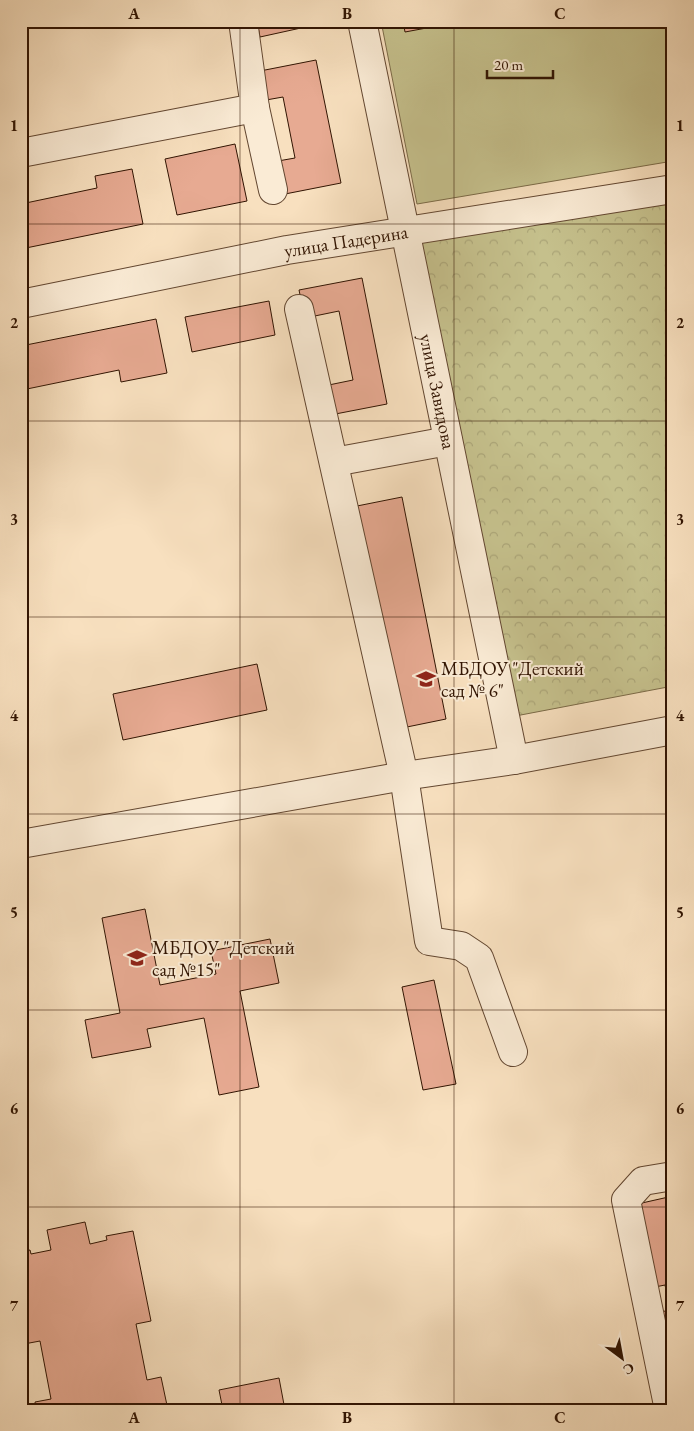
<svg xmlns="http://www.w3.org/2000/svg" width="694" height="1431" viewBox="0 0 694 1431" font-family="'EB Garamond',serif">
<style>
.grass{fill:#c5c08c;stroke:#7b6a47}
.forest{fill:url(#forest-crowns);stroke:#7b6a47}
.building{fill:#e7aa92;stroke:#311402}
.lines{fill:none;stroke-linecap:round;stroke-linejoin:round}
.minor-casing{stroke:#634731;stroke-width:30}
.minor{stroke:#faebd5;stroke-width:28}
.grid{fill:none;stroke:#311402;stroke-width:1;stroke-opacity:0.55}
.labels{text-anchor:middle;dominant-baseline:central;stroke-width:4;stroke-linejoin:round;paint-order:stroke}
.street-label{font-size:19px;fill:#311402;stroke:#faebd5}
.poi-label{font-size:19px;fill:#311402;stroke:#faebd5;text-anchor:start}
.neatline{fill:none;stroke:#311402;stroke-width:2}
.grid-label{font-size:16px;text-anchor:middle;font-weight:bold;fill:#311402}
</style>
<defs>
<pattern id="forest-crowns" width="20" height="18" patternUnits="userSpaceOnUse" patternTransform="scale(1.25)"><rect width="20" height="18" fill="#c5c08c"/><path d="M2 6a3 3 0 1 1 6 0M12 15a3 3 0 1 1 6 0" fill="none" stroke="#aaa477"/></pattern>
</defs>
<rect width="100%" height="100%" fill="#f8e0bf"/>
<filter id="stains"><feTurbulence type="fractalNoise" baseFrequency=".004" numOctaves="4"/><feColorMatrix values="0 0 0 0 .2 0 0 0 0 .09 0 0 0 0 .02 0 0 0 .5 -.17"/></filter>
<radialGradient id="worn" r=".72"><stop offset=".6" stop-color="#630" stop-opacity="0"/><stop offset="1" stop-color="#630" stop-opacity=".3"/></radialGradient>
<path class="grass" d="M381,21H673V161L417,204Z"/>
<path class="forest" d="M673,189V686L505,718L405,230Z"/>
<g class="building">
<path d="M257,21H309L310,26L260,37Z"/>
<path d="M403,21H448V24L405,32Z"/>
<path d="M316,60L341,183L285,194L278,161L295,158L283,97L266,100L260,71Z"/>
<path d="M235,144L247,201L177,215L165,159Z"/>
<path d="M132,169L143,224L21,249V204L97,188L95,176Z"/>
<path d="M362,278L387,404L325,416L319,387L353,380L339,311L305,318L299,290Z"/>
<path d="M269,301L275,335L192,352L185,317Z"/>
<path d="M156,319L167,373L121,382L119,370L22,390L24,401L21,402V346Z"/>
<path d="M402,497L446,719L402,728L357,506Z"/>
<path d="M257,664L267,710L123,740L113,694Z"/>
<path d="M145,909L160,985L216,974L211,951L270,939L279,983L240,991L259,1087L219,1095L204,1018L147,1029L151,1047L92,1058L85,1020L120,1013L102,918Z"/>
<path d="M434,980L456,1084L423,1090L402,987Z"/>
<path d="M673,1196V1395L656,1313L670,1310L665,1285L650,1288L633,1205Z"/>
<path d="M85,1222L90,1244L107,1240L106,1236L133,1231L151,1321L136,1324L147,1380L161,1377L168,1410H36L35,1402L51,1399L40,1341L24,1344L21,1332V1252L30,1250L31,1254L51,1250L47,1230Z"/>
<path d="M279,1378L285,1410H223L219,1390Z"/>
</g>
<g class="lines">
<defs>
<g id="minor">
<path d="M243,21L255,108L273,190"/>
<path id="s1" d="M362,21L514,760"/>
<path d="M21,153L255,108"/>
<path id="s2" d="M21,304L287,250L673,189"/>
<path d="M299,309L404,776L429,941L461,946L479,958L513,1052"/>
<path d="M334,462L448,441"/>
<path d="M21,844L404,776L514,760L673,730"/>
<path d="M669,1410L626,1200L643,1181L673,1176"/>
</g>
</defs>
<use href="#minor" class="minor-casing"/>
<use href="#minor" class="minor"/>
</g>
<path class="grid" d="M240,21V1410M454,21V1410M21,224H673M21,421H673M21,617H673M21,814H673M21,1010H673M21,1207H673"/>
<defs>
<symbol id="school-bare" viewBox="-9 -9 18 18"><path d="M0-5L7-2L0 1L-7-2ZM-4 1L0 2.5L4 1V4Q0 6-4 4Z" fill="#8f2418" stroke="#faebd5" stroke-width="2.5" paint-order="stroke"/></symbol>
</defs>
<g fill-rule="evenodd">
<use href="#school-bare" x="412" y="665" width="28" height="28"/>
<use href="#school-bare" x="123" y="944" width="28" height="28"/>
</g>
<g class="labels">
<g class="street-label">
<text stroke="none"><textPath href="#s2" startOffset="331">улица Падерина</textPath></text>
<text stroke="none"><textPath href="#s1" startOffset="378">улица Завидова</textPath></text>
</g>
<g class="poi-label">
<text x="441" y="668">МБДОУ "Детский<tspan x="441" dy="22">сад № 6"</tspan></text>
<text x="152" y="947">МБДОУ "Детский<tspan x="152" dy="22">сад №15"</tspan></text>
</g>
</g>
<rect width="694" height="1431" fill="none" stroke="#f8e0bf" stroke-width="55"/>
<g transform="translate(622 1358) rotate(148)" stroke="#faebd5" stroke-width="4" paint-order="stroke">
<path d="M0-4L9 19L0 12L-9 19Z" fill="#311402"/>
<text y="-8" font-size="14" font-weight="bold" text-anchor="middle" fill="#311402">С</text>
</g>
<path d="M487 70v8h66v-8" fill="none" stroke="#311402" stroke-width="2.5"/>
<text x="494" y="70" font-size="15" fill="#311402" stroke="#faebd5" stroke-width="4" paint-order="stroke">20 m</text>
<rect x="28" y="28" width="638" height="1376" class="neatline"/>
<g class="grid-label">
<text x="134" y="19">A</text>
<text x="347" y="19">B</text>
<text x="560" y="19">C</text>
<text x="14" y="131">1</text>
<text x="680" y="131">1</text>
<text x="14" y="328">2</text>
<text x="680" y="328">2</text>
<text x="14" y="525">3</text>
<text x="680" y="525">3</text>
<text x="14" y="721">4</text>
<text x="680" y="721">4</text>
<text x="14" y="918">5</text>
<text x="680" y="918">5</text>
<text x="14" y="1114">6</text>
<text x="680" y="1114">6</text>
<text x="14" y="1311">7</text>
<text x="680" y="1311">7</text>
<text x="134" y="1423">A</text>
<text x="347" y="1423">B</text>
<text x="560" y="1423">C</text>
</g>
<rect width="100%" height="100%" filter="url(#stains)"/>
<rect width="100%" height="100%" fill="url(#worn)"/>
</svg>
